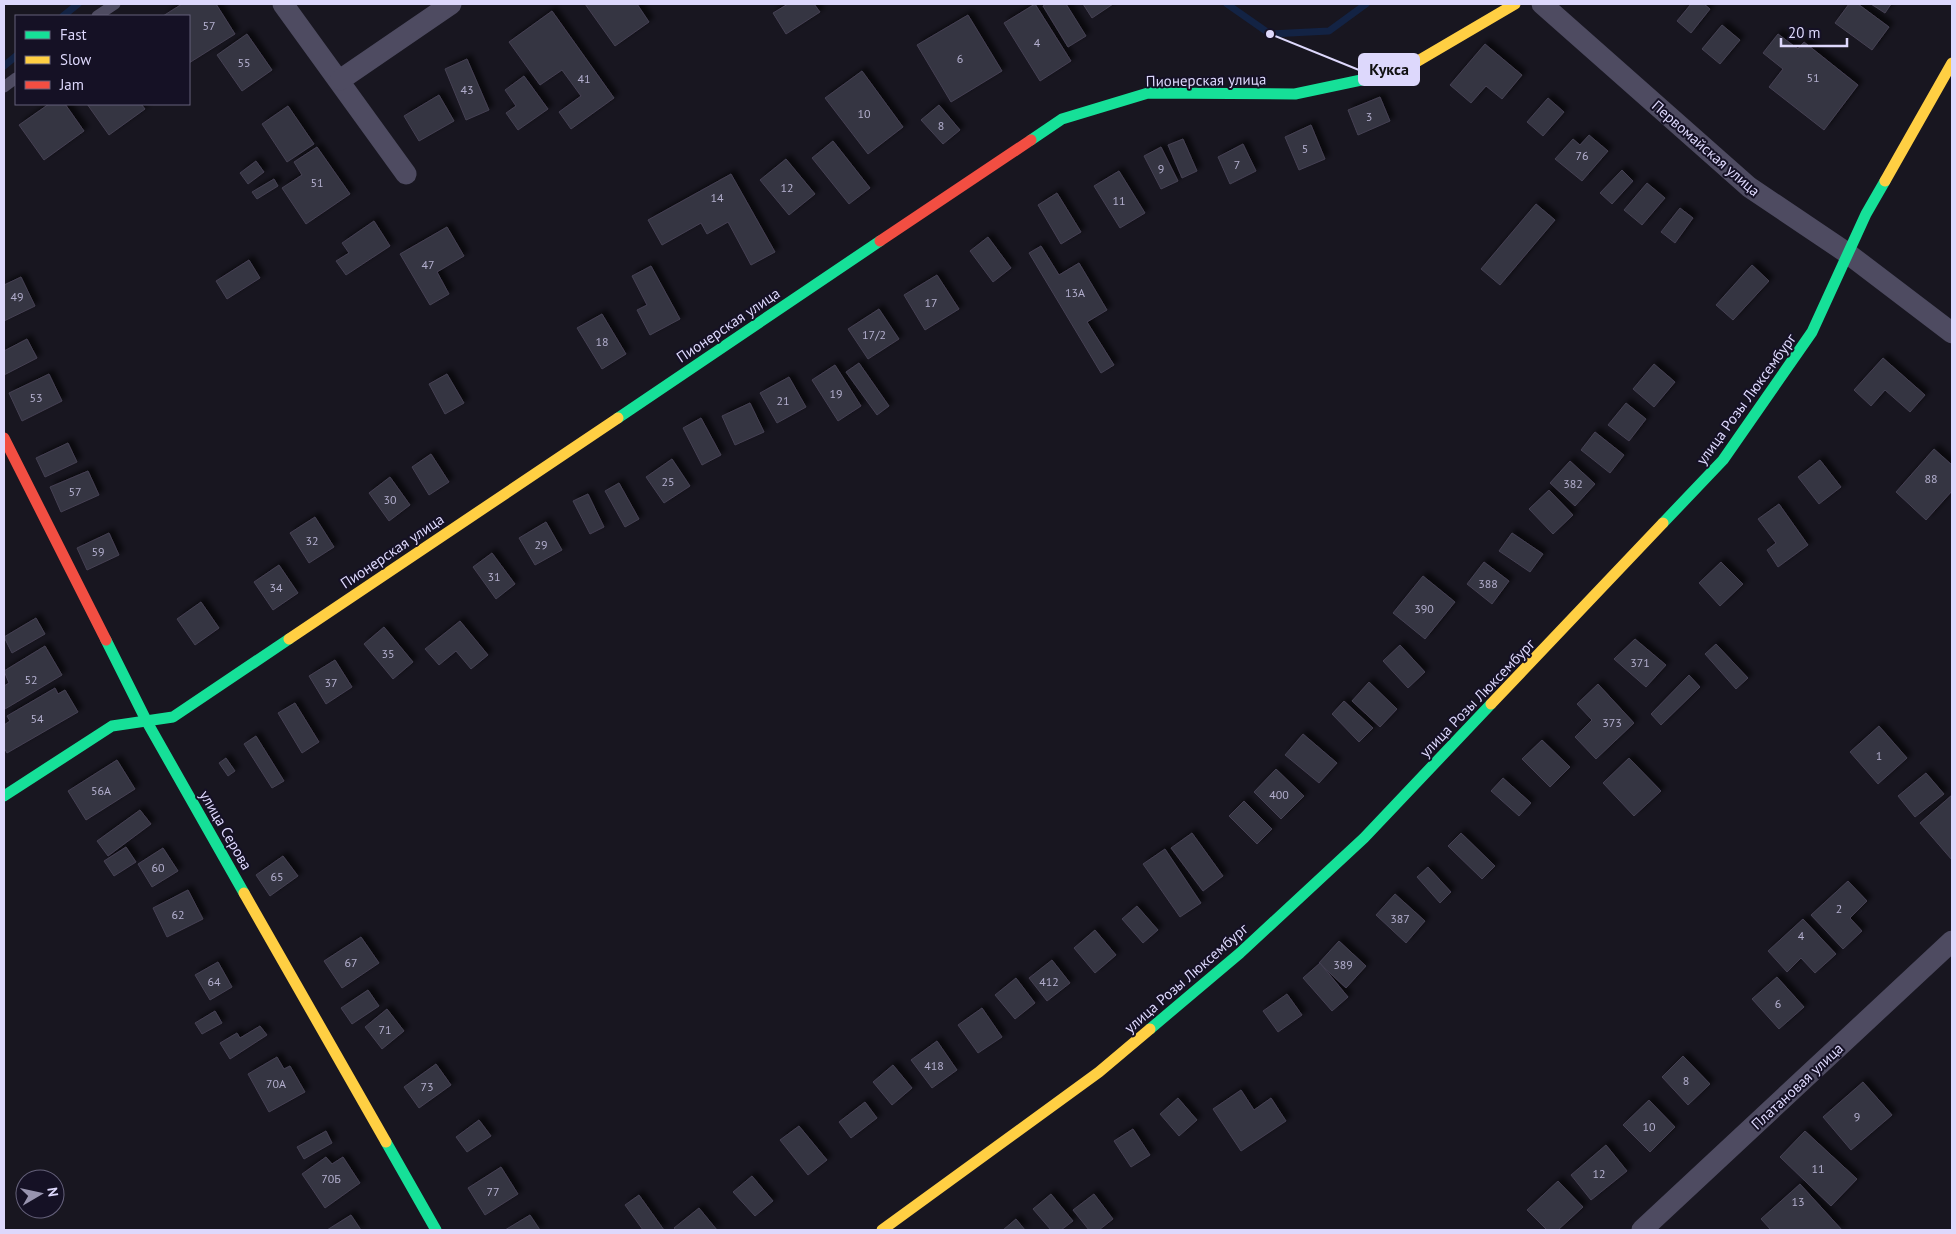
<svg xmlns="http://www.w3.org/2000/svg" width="1956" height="1234" viewBox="0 0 1956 1234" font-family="'PT Sans',sans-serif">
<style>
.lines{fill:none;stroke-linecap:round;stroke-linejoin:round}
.stream{stroke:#132344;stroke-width:7}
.building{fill:#363442;stroke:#454153;filter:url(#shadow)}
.lane{stroke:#4e4b61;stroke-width:11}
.street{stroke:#4e4b61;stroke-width:21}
.fast{stroke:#16e098;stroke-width:11}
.slow{stroke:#ffcf43;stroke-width:11}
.jam{stroke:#f24e42;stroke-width:11}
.labels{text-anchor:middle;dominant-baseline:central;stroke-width:4;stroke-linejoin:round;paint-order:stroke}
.number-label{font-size:12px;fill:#b3afce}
.street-label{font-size:15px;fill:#ddd8fc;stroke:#151125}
.leader{fill:none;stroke:#ddd8fc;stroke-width:2}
.callout-dot{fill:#ddd8fc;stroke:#151125;stroke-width:2}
.callout{fill:#ddd8fc;stroke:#ddd8fc;stroke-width:2}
.callout-label{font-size:16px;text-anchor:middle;font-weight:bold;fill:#111}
</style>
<defs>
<filter id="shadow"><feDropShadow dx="4.5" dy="-4.5" stdDeviation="2.5" flood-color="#0009"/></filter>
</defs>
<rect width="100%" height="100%" fill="#181620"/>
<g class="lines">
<g class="stream">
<path d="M1227,4L1270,34L1329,31L1366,4"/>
<path d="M63,16L78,4"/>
<path d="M4,66L16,56"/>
</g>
</g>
<g class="building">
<path d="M182,4H216L235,34L189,63V16H163Z"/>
<path d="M585,4H637L649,22L615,46Z"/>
<path d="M788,4H814L820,12L786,34L773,13Z"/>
<path d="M1035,4L1071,61L1040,81L1004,23Z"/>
<path d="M1047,4H1066L1086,36L1068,47L1043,6Z"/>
<path d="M1083,4H1113L1092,18Z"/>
<path d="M1691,4H1704L1710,9L1691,33L1677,21Z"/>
<path d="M1849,4H1858L1889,27L1872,50L1835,23Z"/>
<path d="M1871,4H1891L1885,13Z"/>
<path d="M552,11L614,98L571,129L559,112L581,96L562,70L540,85L509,42Z"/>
<path d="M968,15L1002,71L951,102L917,45Z"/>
<path d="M1722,25L1740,40L1720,64L1702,49Z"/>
<path d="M247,34L272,70L242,91L217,55Z"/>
<path d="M1778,34L1798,49L1804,42L1858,85L1824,130L1769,87L1783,69L1763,53Z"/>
<path d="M1485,44L1522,75L1502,99L1486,86L1471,103L1450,85Z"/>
<path d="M467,59L489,110L466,120L445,69Z"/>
<path d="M862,71L903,127L868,154L825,98Z"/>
<path d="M524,76L548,109L518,130L506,113L516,106L505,90Z"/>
<path d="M439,95L454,121L419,141L404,116Z"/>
<path d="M1380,97L1390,121L1358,135L1348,110Z"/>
<path d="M1548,98L1564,112L1543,136L1527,122Z"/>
<path d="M49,104H65L84,131L44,160L19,125Z"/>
<path d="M87,104H141L145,109L109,135Z"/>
<path d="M939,105L960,130L943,144L921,120Z"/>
<path d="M288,106L314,144L287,162L262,124Z"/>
<path d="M1311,125L1325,159L1299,170L1285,137Z"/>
<path d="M1589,135L1608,151L1582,181L1555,159L1573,139L1580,145Z"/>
<path d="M1183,139L1197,171L1182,178L1168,145Z"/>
<path d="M833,141L870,188L849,204L812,158Z"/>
<path d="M1243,144L1256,171L1230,184L1218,157Z"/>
<path d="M317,147L350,194L306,224L282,188L302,175L294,162Z"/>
<path d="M1161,147L1178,181L1161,189L1144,156Z"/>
<path d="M786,159L815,194L789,215L760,180Z"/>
<path d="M256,161L264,172L248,184L240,173Z"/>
<path d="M1622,170L1633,181L1612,204L1600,193Z"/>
<path d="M1119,171L1145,213L1120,228L1094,186Z"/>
<path d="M731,174L775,252L751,265L728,222L707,234L701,223L662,245L648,220Z"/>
<path d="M274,179L278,186L257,199L252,192Z"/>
<path d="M1647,183L1665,198L1642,225L1624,210Z"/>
<path d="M1057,193L1081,232L1061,244L1038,205Z"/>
<path d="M1536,204L1555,220L1500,285L1481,269Z"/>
<path d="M1680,208L1693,218L1675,243L1661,232Z"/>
<path d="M374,221L390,246L346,275L336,261L349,253L342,243Z"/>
<path d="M447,227L464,256L437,272L449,294L430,305L400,254Z"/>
<path d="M988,237L1011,268L993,282L970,251Z"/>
<path d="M1041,246L1059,275L1079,263L1107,310L1087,322L1114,365L1101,373L1029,253Z"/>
<path d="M249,260L260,278L227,299L216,281Z"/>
<path d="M1752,265L1769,281L1733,320L1716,305Z"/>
<path d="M651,266L680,319L650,335L637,310L647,305L632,276Z"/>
<path d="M937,275L959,309L925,330L904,295Z"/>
<path d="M21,277L35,306L4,321V285Z"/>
<path d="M879,309L899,339L868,359L848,329Z"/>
<path d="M602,314L626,354L602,369L577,328Z"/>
<path d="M27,339L37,358L4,375V351Z"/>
<path d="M1883,358L1925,395L1910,412L1885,390L1871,406L1854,390Z"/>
<path d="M859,363L889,406L877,415L846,372Z"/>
<path d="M1654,364L1675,382L1654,407L1633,389Z"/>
<path d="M835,365L861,406L838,421L812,380Z"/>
<path d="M49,374L62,401L22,421L9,393Z"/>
<path d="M447,374L464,403L445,414L429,384Z"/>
<path d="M789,377L806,407L777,423L760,393Z"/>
<path d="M750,403L764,432L735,445L722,416Z"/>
<path d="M1626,403L1646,419L1629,441L1608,425Z"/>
<path d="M701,418L721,455L702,465L683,428Z"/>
<path d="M1595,432L1624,455L1610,473L1581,450Z"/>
<path d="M68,443L77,462L45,477L36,458Z"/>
<path d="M1934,449L1952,465V491L1926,520L1896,492Z"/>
<path d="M431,454L449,482L429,495L412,467Z"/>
<path d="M672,459L690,486L664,503L646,477Z"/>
<path d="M1820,460L1841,487L1819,504L1798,477Z"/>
<path d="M1570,461L1595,484L1575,506L1550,483Z"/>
<path d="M88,471L99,495L61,512L50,487Z"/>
<path d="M390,477L410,505L389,521L369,493Z"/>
<path d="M619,483L639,519L625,527L605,491Z"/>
<path d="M1549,490L1573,515L1553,534L1529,509Z"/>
<path d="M588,494L604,527L590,534L573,501Z"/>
<path d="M1779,504L1808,545L1778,567L1767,550L1776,543L1758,519Z"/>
<path d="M315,517L334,547L309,563L290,533Z"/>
<path d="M546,522L562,550L535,565L519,538Z"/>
<path d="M109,533L119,555L87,570L77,548Z"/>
<path d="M1512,533L1543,554L1530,572L1499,551Z"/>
<path d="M492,553L515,584L496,599L473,567Z"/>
<path d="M1484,562L1509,581L1492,604L1467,584Z"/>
<path d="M1721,562L1743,584L1720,606L1699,583Z"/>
<path d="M279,565L298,593L273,610L254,582Z"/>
<path d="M1423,576L1455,602L1425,639L1393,613Z"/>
<path d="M201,602L219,628L195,645L177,619Z"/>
<path d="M36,618L45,634L12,653L4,637Z"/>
<path d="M460,621L488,655L471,669L456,651L439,665L425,649Z"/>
<path d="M384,627L413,662L393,679L364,644Z"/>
<path d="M1635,639L1666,665L1646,687L1614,659Z"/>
<path d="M1716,644L1748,678L1736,689L1705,654Z"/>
<path d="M1400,645L1425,672L1408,688L1383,661Z"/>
<path d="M45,646L62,675L5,709L4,686L9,683L4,671Z"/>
<path d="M335,660L352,687L326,704L309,676Z"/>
<path d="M1689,675L1700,687L1661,725L1651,714Z"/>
<path d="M1369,682L1397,709L1380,727L1352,701Z"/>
<path d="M1598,684L1634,723L1596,759L1575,737L1592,720L1577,704Z"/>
<path d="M55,688L58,694L65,690L78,712L7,753L4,748V725L10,721L7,716Z"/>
<path d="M1344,701L1373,728L1359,742L1332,714Z"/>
<path d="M295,703L319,742L302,753L278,713Z"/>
<path d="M1879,726L1907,758L1878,784L1850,752Z"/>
<path d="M1303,734L1337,763L1319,783L1285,755Z"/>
<path d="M256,736L284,781L272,788L244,744Z"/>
<path d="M1542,740L1570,767L1550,787L1522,759Z"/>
<path d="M226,758L235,771L228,776L219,763Z"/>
<path d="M1629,758L1661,791L1634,816L1603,783Z"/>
<path d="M117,760L135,789L86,820L68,791Z"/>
<path d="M1276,769L1304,796L1281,819L1254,792Z"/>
<path d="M1926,773L1944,794L1915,817L1898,796Z"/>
<path d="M1503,778L1531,803L1519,816L1491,791Z"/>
<path d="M1952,795V860L1920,823Z"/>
<path d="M1244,801L1272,829L1257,844L1229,816Z"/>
<path d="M140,810L151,824L108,856L97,841Z"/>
<path d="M1192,833L1223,876L1203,891L1171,848Z"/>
<path d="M1461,833L1495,866L1482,879L1448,846Z"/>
<path d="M126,847L136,862L114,876L104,861Z"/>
<path d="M163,848L178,871L152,887L138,864Z"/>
<path d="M1165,849L1201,903L1180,917L1143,864Z"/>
<path d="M283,856L298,876L270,896L256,875Z"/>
<path d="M1428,867L1451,892L1440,903L1417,877Z"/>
<path d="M1848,881L1867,901L1850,918L1862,931L1843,949L1811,915Z"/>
<path d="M188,890L203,919L167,937L153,908Z"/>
<path d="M1395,894L1425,921L1406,943L1376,915Z"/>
<path d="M1137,906L1158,930L1143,943L1122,919Z"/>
<path d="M1803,919L1836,954L1815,973L1801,958L1787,972L1768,951Z"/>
<path d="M1095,930L1116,955L1095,973L1074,948Z"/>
<path d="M361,937L379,963L342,988L324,961Z"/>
<path d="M1339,941L1366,966L1346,988L1319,963Z"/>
<path d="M1052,960L1070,983L1047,1001L1029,978Z"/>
<path d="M218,962L232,987L210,1000L195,975Z"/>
<path d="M1320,963L1348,997L1332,1011L1303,978Z"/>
<path d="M1777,977L1804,1007L1779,1029L1752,999Z"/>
<path d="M1016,978L1035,1003L1015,1019L995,995Z"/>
<path d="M368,990L379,1006L352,1024L341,1008Z"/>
<path d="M1287,994L1302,1015L1278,1032L1263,1011Z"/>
<path d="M982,1008L1002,1037L978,1053L958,1025Z"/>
<path d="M387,1009L404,1031L382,1049L365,1027Z"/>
<path d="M215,1011L222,1023L202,1034L195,1023Z"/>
<path d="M260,1026L267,1035L230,1059L220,1043L237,1033L240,1038Z"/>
<path d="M937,1041L957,1070L932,1088L911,1060Z"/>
<path d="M1683,1056L1710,1084L1688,1105L1662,1077Z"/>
<path d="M277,1057L284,1069L290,1066L305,1092L269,1112L248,1074Z"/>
<path d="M436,1064L451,1085L419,1108L404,1087Z"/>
<path d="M893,1065L912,1088L892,1105L873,1082Z"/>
<path d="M1863,1082L1892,1115L1851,1150L1823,1117Z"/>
<path d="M1241,1090L1254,1110L1271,1098L1286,1121L1241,1151L1213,1109Z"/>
<path d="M1178,1098L1197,1120L1179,1136L1160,1114Z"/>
<path d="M1649,1100L1675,1127L1650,1152L1623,1125Z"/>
<path d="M865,1102L877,1118L851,1138L839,1122Z"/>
<path d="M479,1120L491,1136L467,1152L456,1137Z"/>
<path d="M799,1126L827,1160L808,1175L780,1140Z"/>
<path d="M1133,1129L1150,1155L1131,1167L1114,1141Z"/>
<path d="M326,1131L332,1143L304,1159L297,1147Z"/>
<path d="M1805,1131L1857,1179L1831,1206L1780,1157Z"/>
<path d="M1606,1145L1627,1171L1591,1200L1571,1175Z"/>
<path d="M326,1157L332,1164L343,1157L360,1183L325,1208L302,1174Z"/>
<path d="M501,1167L518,1194L485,1215L468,1188Z"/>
<path d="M752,1176L773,1201L755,1216L733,1192Z"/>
<path d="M1558,1181L1583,1207L1558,1230H1547L1527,1210Z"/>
<path d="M1800,1184L1842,1230H1771L1761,1219Z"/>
<path d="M1051,1194L1073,1221L1061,1230H1051L1033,1209Z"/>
<path d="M1094,1194L1113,1219L1099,1230H1089L1073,1210Z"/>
<path d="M639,1195L664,1230H643L625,1205Z"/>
<path d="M699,1208L717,1230H676L674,1228Z"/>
<path d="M351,1215L361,1230H327Z"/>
<path d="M530,1215L540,1230H505Z"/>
<path d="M1016,1219L1025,1230H1003Z"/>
</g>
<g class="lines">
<g class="lane">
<path d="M97,16L115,4"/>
<path d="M4,87L16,78"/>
</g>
<g class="street">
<path d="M283,4L406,174"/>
<path d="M1542,4L1749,187L1847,253L1952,333"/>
<path d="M340,80L451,4"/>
<path d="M1642,1230L1952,941"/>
</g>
<g class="fast">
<path d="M1031,140L1062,119L1148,93L1295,94L1399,72L1406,68"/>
<path d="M618,418L880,241"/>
<path d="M1663,523L1723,460L1812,332L1866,214L1885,181"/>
<path d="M106,640L147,722L244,893"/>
<path d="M4,796L112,726L173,717L289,639"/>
<path d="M1150,1029L1240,953L1364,838L1491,704"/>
<path d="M386,1142L436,1230"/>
</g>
<g class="slow">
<path d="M1406,68L1515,4"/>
<path d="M1885,181L1952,63"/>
<path d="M289,639L618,418"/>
<path d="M1491,704L1663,523"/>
<path d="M244,893L386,1142"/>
<path d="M882,1230L1099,1072L1150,1029"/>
</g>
<g class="jam">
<path d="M880,241L1031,140"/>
<path d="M4,438L106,640"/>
</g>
</g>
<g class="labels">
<g class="number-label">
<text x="209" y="25">57</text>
<text x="1037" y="42">4</text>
<text x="960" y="58">6</text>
<text x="244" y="62">55</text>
<text x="1813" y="77">51</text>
<text x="584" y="78">41</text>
<text x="467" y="89">43</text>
<text x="864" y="113">10</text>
<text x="1369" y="116">3</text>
<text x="941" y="125">8</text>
<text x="1305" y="148">5</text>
<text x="1582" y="155">76</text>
<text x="1237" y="164">7</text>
<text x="1161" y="168">9</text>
<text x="317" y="182">51</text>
<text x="787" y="187">12</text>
<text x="717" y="197">14</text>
<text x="1119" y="200">11</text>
<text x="428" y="264">47</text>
<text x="1075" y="292">13А</text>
<text x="17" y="296">49</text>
<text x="931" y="302">17</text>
<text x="874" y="334">17/2</text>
<text x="602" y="341">18</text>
<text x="836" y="393">19</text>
<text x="36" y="397">53</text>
<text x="783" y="400">21</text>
<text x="1931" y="478">88</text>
<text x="668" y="481">25</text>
<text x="1573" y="483">382</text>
<text x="75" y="491">57</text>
<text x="390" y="499">30</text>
<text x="312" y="540">32</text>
<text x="541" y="544">29</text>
<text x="98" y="551">59</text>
<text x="494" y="576">31</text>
<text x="1488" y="583">388</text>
<text x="276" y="587">34</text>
<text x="1424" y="608">390</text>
<text x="388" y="653">35</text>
<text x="1640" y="662">371</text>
<text x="31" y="679">52</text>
<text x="331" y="682">37</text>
<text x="37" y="718">54</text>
<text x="1612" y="722">373</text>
<text x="1879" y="755">1</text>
<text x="101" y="790">56А</text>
<text x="1279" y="794">400</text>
<text x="158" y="867">60</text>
<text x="277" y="876">65</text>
<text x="1839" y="908">2</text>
<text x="178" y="914">62</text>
<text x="1400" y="918">387</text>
<text x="1801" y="935">4</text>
<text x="351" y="962">67</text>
<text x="1343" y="964">389</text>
<text x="214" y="981">64</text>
<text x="1049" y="981">412</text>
<text x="1778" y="1003">6</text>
<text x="385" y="1029">71</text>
<text x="934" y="1065">418</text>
<text x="1686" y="1080">8</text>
<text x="276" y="1083">70А</text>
<text x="427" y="1086">73</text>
<text x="1857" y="1116">9</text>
<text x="1649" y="1126">10</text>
<text x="1818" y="1168">11</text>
<text x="1599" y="1173">12</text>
<text x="331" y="1178">70Б</text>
<text x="493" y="1191">77</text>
<text x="1798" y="1201">13</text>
</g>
<g class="street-label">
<text transform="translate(1206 80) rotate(-1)">Пионерская улица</text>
<text transform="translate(1706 148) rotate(41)">Первомайская улица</text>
<text transform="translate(728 325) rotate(-34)">Пионерская улица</text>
<text transform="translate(1746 399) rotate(-54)">улица Розы Люксембург</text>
<text transform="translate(392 551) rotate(-34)">Пионерская улица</text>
<text transform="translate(1477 698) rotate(-46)">улица Розы Люксембург</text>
<text transform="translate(226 830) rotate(60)">улица Серова</text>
<text transform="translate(1186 978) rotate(-41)">улица Розы Люксембург</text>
<text transform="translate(1797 1086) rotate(-43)">Платановая улица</text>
</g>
</g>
<path class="leader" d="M1270 34L1359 70"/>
<circle class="callout-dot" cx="1270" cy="34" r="5"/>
<rect class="callout" x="1359" y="54" width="60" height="31" rx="5"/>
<g class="callout-label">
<text x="1389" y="75">Кукса</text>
</g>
<rect width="1956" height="1234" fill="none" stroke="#ddd8fc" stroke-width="10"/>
<rect x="15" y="15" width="175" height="90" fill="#151125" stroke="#65617b"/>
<rect x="25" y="31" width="25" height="8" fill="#16e098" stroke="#65617b"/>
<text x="60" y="40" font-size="15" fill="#ddd8fc">Fast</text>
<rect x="25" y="56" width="25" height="8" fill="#ffcf43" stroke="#65617b"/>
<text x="60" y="65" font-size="15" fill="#ddd8fc">Slow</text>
<rect x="25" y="81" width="25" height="8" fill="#f24e42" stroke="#65617b"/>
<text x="60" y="90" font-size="15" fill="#ddd8fc">Jam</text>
<g transform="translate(40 1194) rotate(81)"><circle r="24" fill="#151125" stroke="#65617b"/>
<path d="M0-4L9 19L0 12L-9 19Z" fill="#9894af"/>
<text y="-8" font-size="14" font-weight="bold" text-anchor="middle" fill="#ddd8fc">N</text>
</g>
<path d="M1781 38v8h66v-8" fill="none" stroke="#ddd8fc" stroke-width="2.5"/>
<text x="1788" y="38" font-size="15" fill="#ddd8fc" stroke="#151125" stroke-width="4" paint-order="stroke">20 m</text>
</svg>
